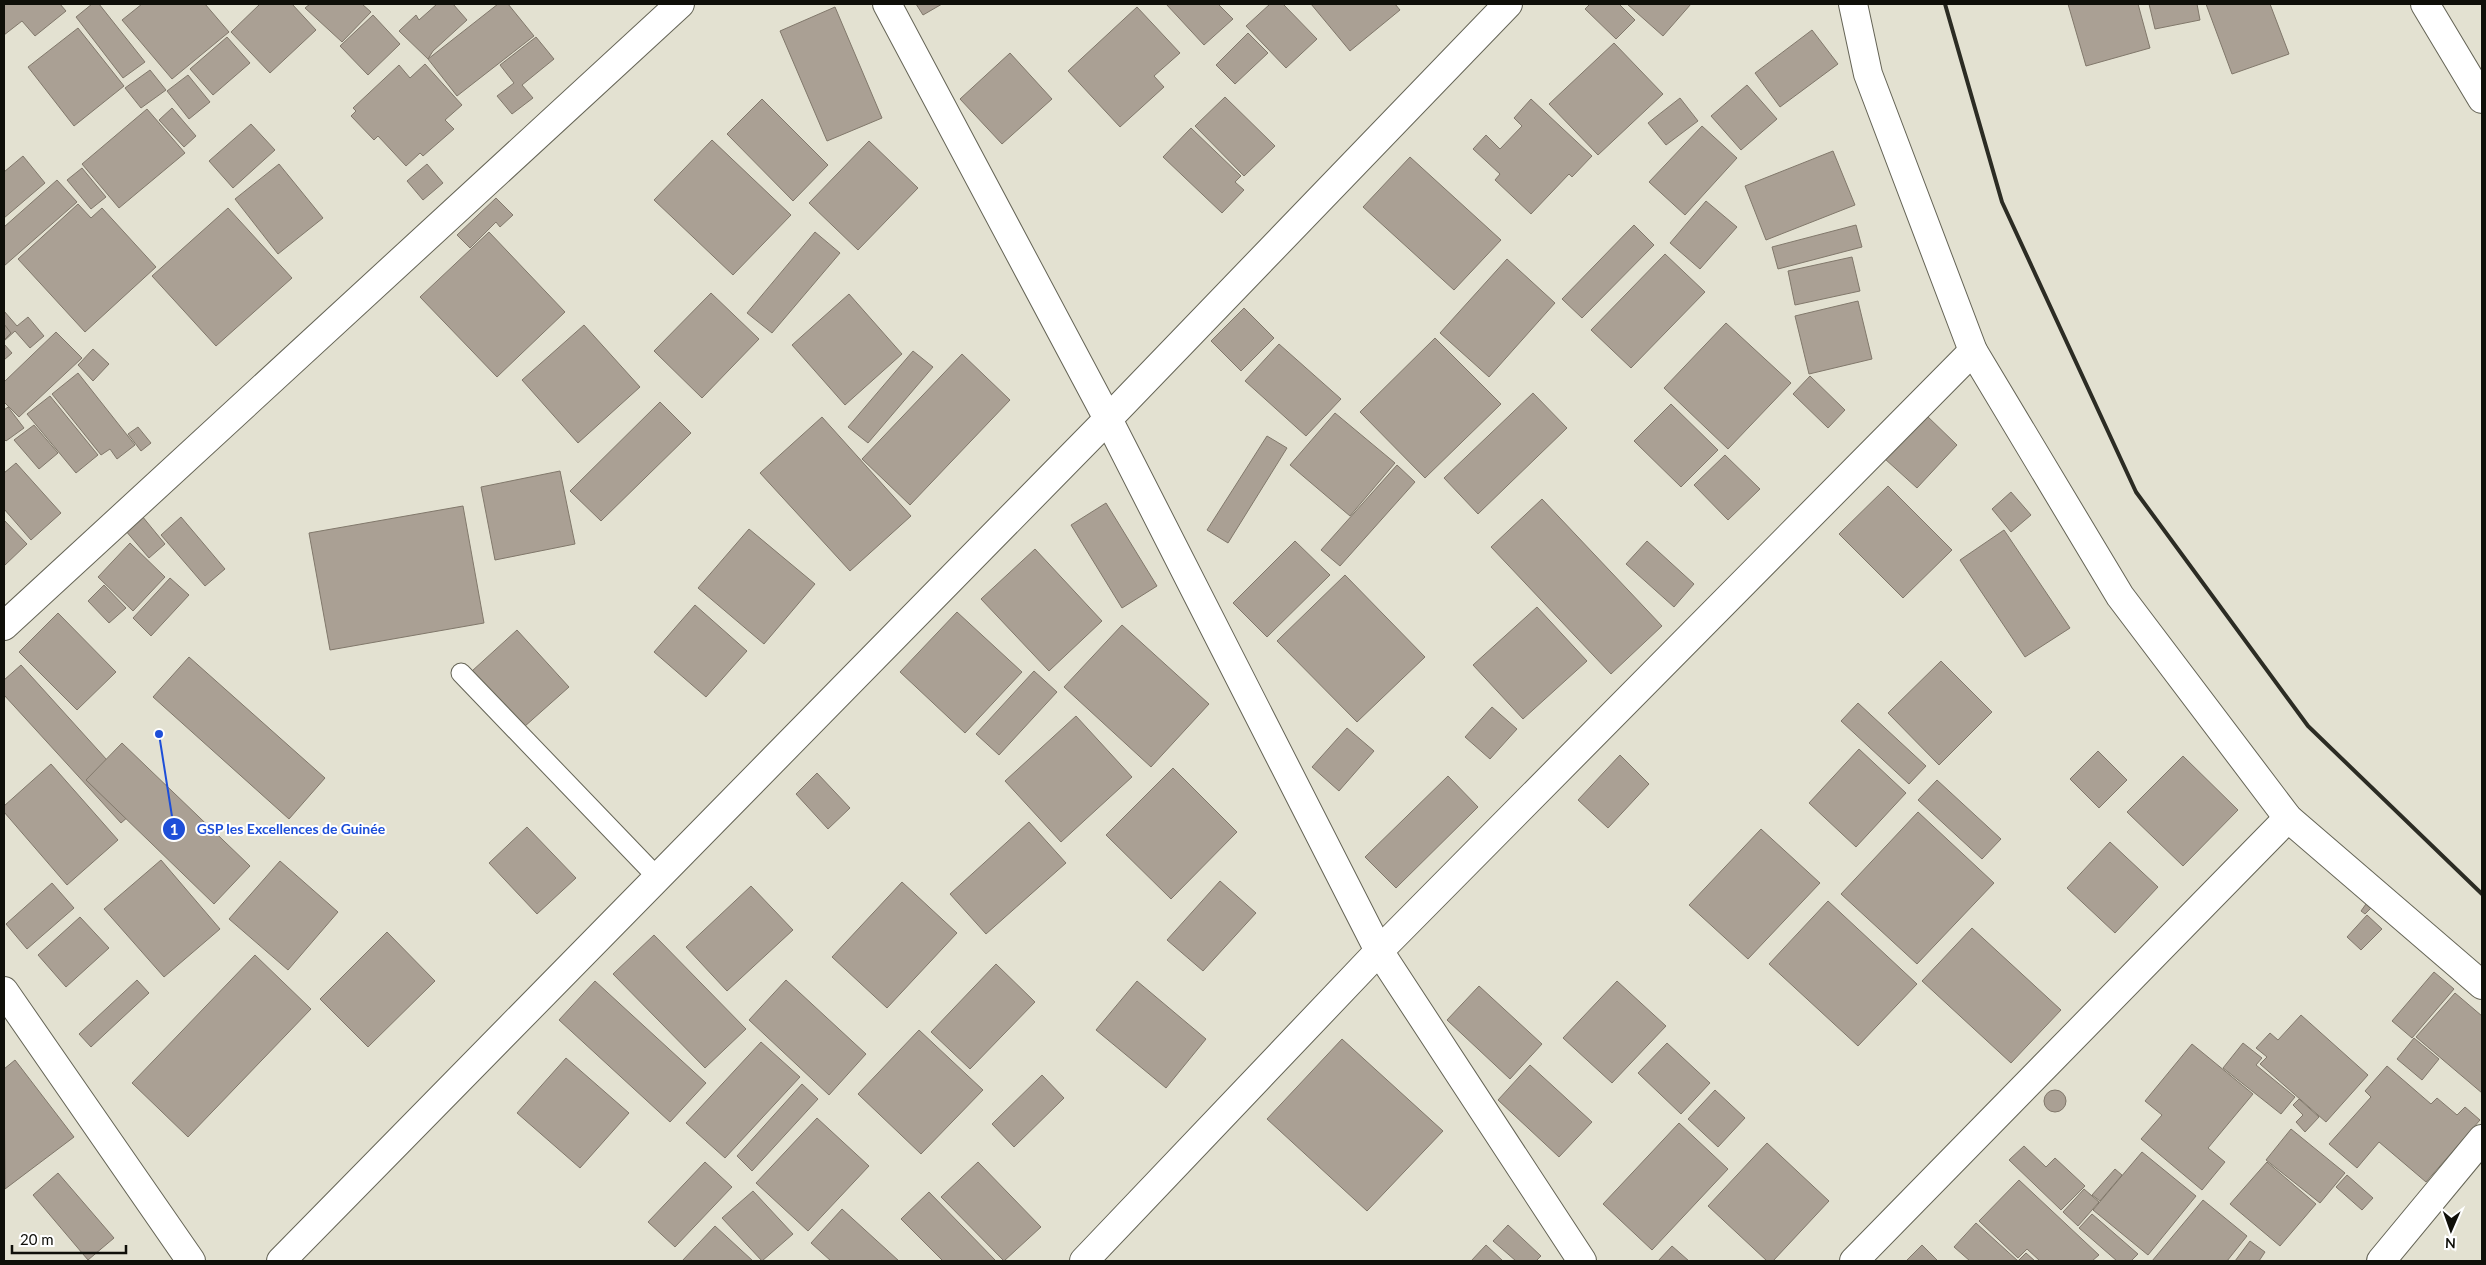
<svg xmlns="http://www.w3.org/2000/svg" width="2486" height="1265" viewBox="0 0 2486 1265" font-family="Lato,sans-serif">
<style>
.building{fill:#aaa094;stroke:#81786b}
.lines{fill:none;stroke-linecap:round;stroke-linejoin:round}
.lane-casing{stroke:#656456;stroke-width:21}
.street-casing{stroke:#656456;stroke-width:30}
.lane{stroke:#fff;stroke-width:19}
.street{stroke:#fff;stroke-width:28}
.rail{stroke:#2c2c24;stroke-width:4}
.leader{fill:none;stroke:#1d4ed8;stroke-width:2}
.callout-dot{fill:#1d4ed8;stroke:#fff;stroke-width:2}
.mark-label{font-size:15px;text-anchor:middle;font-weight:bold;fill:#fff}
.callout-label{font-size:14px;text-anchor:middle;font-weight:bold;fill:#1d4ed8;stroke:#fff;stroke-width:4;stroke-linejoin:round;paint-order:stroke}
</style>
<rect width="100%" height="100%" fill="#e3e1d1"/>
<g class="building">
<path d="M4,4H60L66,11L35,36L22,21L4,35Z"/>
<path d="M92,4H99L145,62L123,78L76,17Z"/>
<path d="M142,4H205L229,32L172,79L122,20Z"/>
<path d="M260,4H292L316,30L270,73L231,32Z"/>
<path d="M310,4H362L371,12L342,42L305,8Z"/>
<path d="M437,4H453L467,20L433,51L428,59L399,31L416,15L419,20Z"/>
<path d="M498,4H508L534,36L457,96L428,59Z"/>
<path d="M916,4H942L923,15Z"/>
<path d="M1166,4H1218L1233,19L1204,45Z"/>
<path d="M1270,4H1283L1317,39L1286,68L1246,26Z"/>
<path d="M1311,4H1395L1400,10L1350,51Z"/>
<path d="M1590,4H1619L1635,20L1616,39L1585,9Z"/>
<path d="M1627,4H1691L1663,36Z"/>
<path d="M2068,4H2138L2150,48L2086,66Z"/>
<path d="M2149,4H2197L2200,20L2155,29Z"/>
<path d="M2206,4H2270L2289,54L2232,74Z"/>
<path d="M835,7L882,118L827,141L780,31Z"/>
<path d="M1137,7L1180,53L1154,76L1164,87L1120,127L1068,71Z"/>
<path d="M373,15L400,44L368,75L340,46Z"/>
<path d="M78,28L124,86L74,126L28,67Z"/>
<path d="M1812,30L1838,64L1780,107L1755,73Z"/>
<path d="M1248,33L1268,53L1235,84L1216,65Z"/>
<path d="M227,37L250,63L213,95L190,69Z"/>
<path d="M536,37L554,59L522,85L533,98L512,114L497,96L514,83L500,65Z"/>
<path d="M1614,43L1663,94L1598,155L1549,104Z"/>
<path d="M1010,53L1052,99L1002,144L960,99Z"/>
<path d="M425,64L462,105L445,120L454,129L423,156L420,153L406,166L378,136L374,140L351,116L356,111L353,108L399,65L410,78Z"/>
<path d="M150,70L166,90L141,108L125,88Z"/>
<path d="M188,75L210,102L189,119L167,91Z"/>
<path d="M1747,85L1777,119L1741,150L1711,116Z"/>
<path d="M1225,97L1275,146L1244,176L1195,126Z"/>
<path d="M1680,98L1698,121L1666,145L1648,123Z"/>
<path d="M762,99L828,165L793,201L727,134Z"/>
<path d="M1531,99L1592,156L1572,177L1569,174L1531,214L1495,180L1500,174L1473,149L1486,135L1500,149L1522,126L1514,118Z"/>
<path d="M172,108L196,136L184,147L159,120Z"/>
<path d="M147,109L185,153L119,208L82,164Z"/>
<path d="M251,124L275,150L233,188L209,161Z"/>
<path d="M1702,126L1737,158L1685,215L1649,182Z"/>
<path d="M1191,128L1241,176L1235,182L1244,190L1222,213L1163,157Z"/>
<path d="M712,140L791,215L733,275L654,200Z"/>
<path d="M869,141L918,188L858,250L809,203Z"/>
<path d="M1833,151L1855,205L1766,240L1745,186Z"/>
<path d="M23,156L45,183L4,218V172Z"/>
<path d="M1410,157L1501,240L1454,290L1363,207Z"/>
<path d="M279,164L323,218L278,254L235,199Z"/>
<path d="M427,164L443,183L423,200L407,181Z"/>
<path d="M82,168L106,197L91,209L67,180Z"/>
<path d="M57,180L77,202L4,266V227Z"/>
<path d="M496,198L513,215L500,227L496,222L470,248L457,235Z"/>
<path d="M1706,201L1737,227L1700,269L1670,243Z"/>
<path d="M78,204L91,218L102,208L156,267L85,332L18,259Z"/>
<path d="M228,208L292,278L216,346L152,276Z"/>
<path d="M1634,225L1654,245L1582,318L1562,299Z"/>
<path d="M1856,225L1862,247L1778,269L1772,247Z"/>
<path d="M489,232L565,312L497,377L420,297Z"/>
<path d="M815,232L840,253L772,333L747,313Z"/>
<path d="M1665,254L1705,292L1631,368L1591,330Z"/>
<path d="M1852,257L1860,291L1795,305L1788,271Z"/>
<path d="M1507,259L1555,303L1489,377L1440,333Z"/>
<path d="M711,293L759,339L702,398L654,351Z"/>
<path d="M849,294L902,354L845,405L792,345Z"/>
<path d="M1858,301L1872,359L1809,374L1795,316Z"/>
<path d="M1244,308L1274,338L1241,371L1211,341Z"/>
<path d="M4,311L17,326L28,317L44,336L30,348L15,331L4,341Z"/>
<path d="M1726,323L1791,383L1728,449L1664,388Z"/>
<path d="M4,324L11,333L4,340Z"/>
<path d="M584,325L640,387L578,443L522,380Z"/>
<path d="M56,332L82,358L19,417L4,402V382Z"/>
<path d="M1435,338L1501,404L1425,478L1360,412Z"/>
<path d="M4,344L12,353L4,360Z"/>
<path d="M1279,344L1341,399L1306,436L1245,381Z"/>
<path d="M93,349L109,364L93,381L78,365Z"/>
<path d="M913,351L933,367L868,443L848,427Z"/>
<path d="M962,354L1010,400L910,505L862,459Z"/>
<path d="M78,373L135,445L117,459L110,449L101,455L52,394Z"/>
<path d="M1810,376L1845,410L1828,428L1793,394Z"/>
<path d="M1533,393L1567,428L1478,514L1444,478Z"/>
<path d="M50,396L98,455L76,473L27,414Z"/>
<path d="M660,402L691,433L601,521L570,491Z"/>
<path d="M1671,404L1718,450L1681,487L1634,441Z"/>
<path d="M8,407L24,428L6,441L4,439V410Z"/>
<path d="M1335,413L1395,463L1350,516L1290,465Z"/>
<path d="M1926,415L1957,445L1917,488L1885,459Z"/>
<path d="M822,417L911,516L850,571L760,473Z"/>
<path d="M34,425L58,453L39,469L14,440Z"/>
<path d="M138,427L151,443L141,451L128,434Z"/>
<path d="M1267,436L1287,448L1228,543L1207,530Z"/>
<path d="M1725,455L1760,489L1728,520L1694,485Z"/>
<path d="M16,463L61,513L31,540L4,509V473Z"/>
<path d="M1397,465L1415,482L1340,566L1321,550Z"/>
<path d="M560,471L575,544L495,560L481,487Z"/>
<path d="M1888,486L1952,550L1903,598L1839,534Z"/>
<path d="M2011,492L2031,515L2011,532L1992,509Z"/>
<path d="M1542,499L1662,626L1611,674L1491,547Z"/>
<path d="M1106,503L1157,586L1122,608L1071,525Z"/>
<path d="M463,506L484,623L330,650L309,533Z"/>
<path d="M142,516L165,544L149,558L125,530Z"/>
<path d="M181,517L225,569L205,586L161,535Z"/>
<path d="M4,520L27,544L4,566Z"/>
<path d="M749,529L815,584L764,644L698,588Z"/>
<path d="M2004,530L2070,628L2025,657L1960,560Z"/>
<path d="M1295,541L1330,575L1267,637L1233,603Z"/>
<path d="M1647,541L1694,584L1674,607L1626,564Z"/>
<path d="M130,543L165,577L133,611L98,577Z"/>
<path d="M1035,549L1102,621L1049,671L981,599Z"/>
<path d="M1345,575L1425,657L1357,722L1277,641Z"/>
<path d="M170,578L189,595L151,636L133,618Z"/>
<path d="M104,585L126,608L109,623L88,601Z"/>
<path d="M695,605L747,651L706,697L654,652Z"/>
<path d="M1537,607L1587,661L1523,719L1473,665Z"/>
<path d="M957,612L1022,672L965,733L900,672Z"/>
<path d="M58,613L116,672L77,710L19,652Z"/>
<path d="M1122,625L1209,704L1151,767L1064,687Z"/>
<path d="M517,630L569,687L524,727L472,671Z"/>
<path d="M189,657L325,778L289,819L153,697Z"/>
<path d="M1941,661L1992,712L1939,765L1888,713Z"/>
<path d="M21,665L145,802L121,823L4,695V680Z"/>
<path d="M1034,671L1057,692L999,755L976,734Z"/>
<path d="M1858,703L1926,766L1909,784L1841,721Z"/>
<path d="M1492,707L1517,729L1490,759L1465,737Z"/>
<path d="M1076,716L1132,777L1061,842L1005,781Z"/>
<path d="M1347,728L1374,751L1339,791L1312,767Z"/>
<path d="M122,743L250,866L214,904L86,780Z"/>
<path d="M1859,749L1906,793L1856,847L1809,803Z"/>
<path d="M2098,751L2127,780L2099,808L2070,779Z"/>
<path d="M1620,755L1649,784L1608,828L1578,800Z"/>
<path d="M2183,756L2238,810L2183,866L2127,812Z"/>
<path d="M51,764L118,840L67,885L4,812V806Z"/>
<path d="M1173,768L1237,832L1171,899L1106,835Z"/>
<path d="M817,773L850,808L828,829L796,794Z"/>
<path d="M1448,776L1478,807L1396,888L1365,857Z"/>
<path d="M1937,780L2001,839L1982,859L1918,800Z"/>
<path d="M1918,812L1994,883L1917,964L1841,894Z"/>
<path d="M1029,822L1066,863L986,934L950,894Z"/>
<path d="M527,827L576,878L537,914L489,863Z"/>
<path d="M1761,829L1820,883L1748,959L1689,905Z"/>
<path d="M2110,842L2158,887L2115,933L2067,888Z"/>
<path d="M161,860L220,929L164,977L104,909Z"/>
<path d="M280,861L338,912L288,970L229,919Z"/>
<path d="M1220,881L1256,913L1203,971L1167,940Z"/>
<path d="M902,882L957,933L887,1008L832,957Z"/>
<path d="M52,883L74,908L27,949L6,924Z"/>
<path d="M751,886L793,930L727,991L686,947Z"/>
<path d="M1828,901L1917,984L1858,1046L1769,964Z"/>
<path d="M2366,904L2371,908L2365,914L2361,911Z"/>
<path d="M2367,915L2382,929L2361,950L2347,937Z"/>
<path d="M80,917L109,948L66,987L38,955Z"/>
<path d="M1972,928L2061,1010L2011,1063L1922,981Z"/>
<path d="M387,932L435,981L368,1047L320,999Z"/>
<path d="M654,935L746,1029L705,1068L613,974Z"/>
<path d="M255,955L311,1009L188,1137L132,1083Z"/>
<path d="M996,964L1035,1002L970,1069L931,1032Z"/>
<path d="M2434,972L2454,989L2412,1038L2392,1021Z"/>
<path d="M137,980L149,993L91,1047L79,1034Z"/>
<path d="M786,980L866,1054L829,1095L749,1020Z"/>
<path d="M595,981L706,1083L670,1122L559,1020Z"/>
<path d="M1137,981L1206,1039L1166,1088L1096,1030Z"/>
<path d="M1617,981L1666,1026L1612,1083L1563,1038Z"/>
<path d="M1479,986L1542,1044L1510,1079L1447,1020Z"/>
<path d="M2455,993L2482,1016V1093L2416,1037Z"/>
<path d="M2301,1015L2368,1075L2326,1122L2260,1064L2267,1057L2256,1048L2270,1033L2278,1040Z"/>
<path d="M919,1030L983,1090L921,1154L858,1094Z"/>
<path d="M2414,1038L2439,1059L2422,1080L2397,1059Z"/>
<path d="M1342,1039L1443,1131L1367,1211L1267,1119Z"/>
<path d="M761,1042L800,1077L725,1158L686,1123Z"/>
<path d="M1667,1043L1710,1083L1681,1114L1638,1073Z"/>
<path d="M2243,1043L2262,1058L2256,1065L2295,1097L2281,1114L2223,1068Z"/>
<path d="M2192,1044L2253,1094L2208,1148L2225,1162L2202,1190L2141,1139L2162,1115L2145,1101Z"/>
<path d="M566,1058L629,1113L580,1168L517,1113Z"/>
<path d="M15,1060L74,1137L5,1189L4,1069Z"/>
<path d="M1530,1065L1592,1122L1559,1157L1498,1100Z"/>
<path d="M2387,1066L2431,1104L2437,1098L2457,1115L2465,1107L2480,1120L2426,1182L2379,1142L2357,1168L2329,1144L2371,1097L2365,1091Z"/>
<path d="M1042,1075L1064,1098L1014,1147L992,1124Z"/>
<path d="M802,1084L818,1099L752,1171L737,1156Z"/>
<path d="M1715,1090L1745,1118L1718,1147L1688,1119Z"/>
<circle cx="2055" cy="1101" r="11"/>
<path d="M2299,1099L2319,1117L2305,1132L2296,1122L2303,1115L2293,1105Z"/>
<path d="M817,1118L869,1166L808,1231L756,1183Z"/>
<path d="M1679,1123L1728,1169L1652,1250L1603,1204Z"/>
<path d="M2291,1129L2345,1173L2320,1203L2266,1160Z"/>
<path d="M1767,1143L1829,1201L1773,1261H1767L1708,1206Z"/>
<path d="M2024,1146L2046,1167L2055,1158L2085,1186L2061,1210L2009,1160Z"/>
<path d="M2142,1152L2196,1196L2148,1255L2093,1210Z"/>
<path d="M705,1162L732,1187L675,1247L648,1222Z"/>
<path d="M978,1162L1041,1227L1004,1261L941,1197Z"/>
<path d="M2267,1162L2316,1204L2280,1246L2230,1204Z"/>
<path d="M2115,1169L2122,1175L2100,1201L2092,1195Z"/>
<path d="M58,1173L114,1238L88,1260L33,1195Z"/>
<path d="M2347,1175L2373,1198L2362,1210L2336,1187Z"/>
<path d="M2019,1180L2099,1255L2092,1261H2040L2027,1249L2018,1258L1979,1221Z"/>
<path d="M2084,1189L2099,1202L2078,1226L2063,1212Z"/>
<path d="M753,1191L793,1234L762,1261L722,1218Z"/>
<path d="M929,1192L996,1261H943L901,1219Z"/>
<path d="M2203,1200L2247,1236L2227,1261H2152Z"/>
<path d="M842,1209L899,1261H831L811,1243Z"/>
<path d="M2092,1214L2138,1254L2131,1261H2117L2079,1228Z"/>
<path d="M1976,1223L2018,1261H1970L1954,1247Z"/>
<path d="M1508,1225L1541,1256L1536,1261H1516L1493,1241Z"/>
<path d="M715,1226L753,1261H682Z"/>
<path d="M2250,1241L2265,1252L2259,1261H2235Z"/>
<path d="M1486,1245L1503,1261H1471Z"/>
<path d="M1922,1245L1938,1261H1906Z"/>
<path d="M1672,1246L1689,1261H1658Z"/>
<path d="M2026,1253L2035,1261H2018Z"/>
</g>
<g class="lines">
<defs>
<path id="lane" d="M461,673L658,878"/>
<g id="street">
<path d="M887,4L1108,419L1379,951L1582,1261"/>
<path d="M1853,4L1868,74L1973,351L2120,596L2288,818L2482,985"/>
<path d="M2425,4L2482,99"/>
<path d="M4,626L680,4"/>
<path d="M4,991L191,1261"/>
<path d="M281,1261L1108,419L1508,4"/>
<path d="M1084,1261L1379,951L1973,351"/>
<path d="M1854,1261L2288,818"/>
<path d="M2381,1261L2482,1139"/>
</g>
</defs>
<use href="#lane" class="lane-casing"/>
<use href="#street" class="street-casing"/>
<use href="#lane" class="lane"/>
<use href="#street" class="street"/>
<path class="rail" d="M1945,4L2002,202L2136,492L2308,726L2482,894"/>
</g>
<path class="leader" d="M159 734L174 829"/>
<g class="callout-dot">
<circle cx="159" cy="734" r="5"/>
<circle cx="174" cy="829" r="12"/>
</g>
<g class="mark-label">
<text x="174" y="835">1</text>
</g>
<g class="callout-label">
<text x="291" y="834">GSP les Excellences de Guinée</text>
</g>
<rect width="2486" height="1265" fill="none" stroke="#0f0f09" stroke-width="10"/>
<g transform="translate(2451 1230) rotate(182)" stroke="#ffffff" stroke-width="4" paint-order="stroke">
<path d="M0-4L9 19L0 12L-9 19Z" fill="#0f0f09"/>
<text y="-8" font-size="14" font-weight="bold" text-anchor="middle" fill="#0f0f09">N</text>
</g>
<path d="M12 1245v8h114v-8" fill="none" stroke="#0f0f09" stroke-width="2.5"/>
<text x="20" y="1245" font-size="15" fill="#0f0f09" stroke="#ffffff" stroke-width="4" paint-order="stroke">20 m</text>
</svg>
